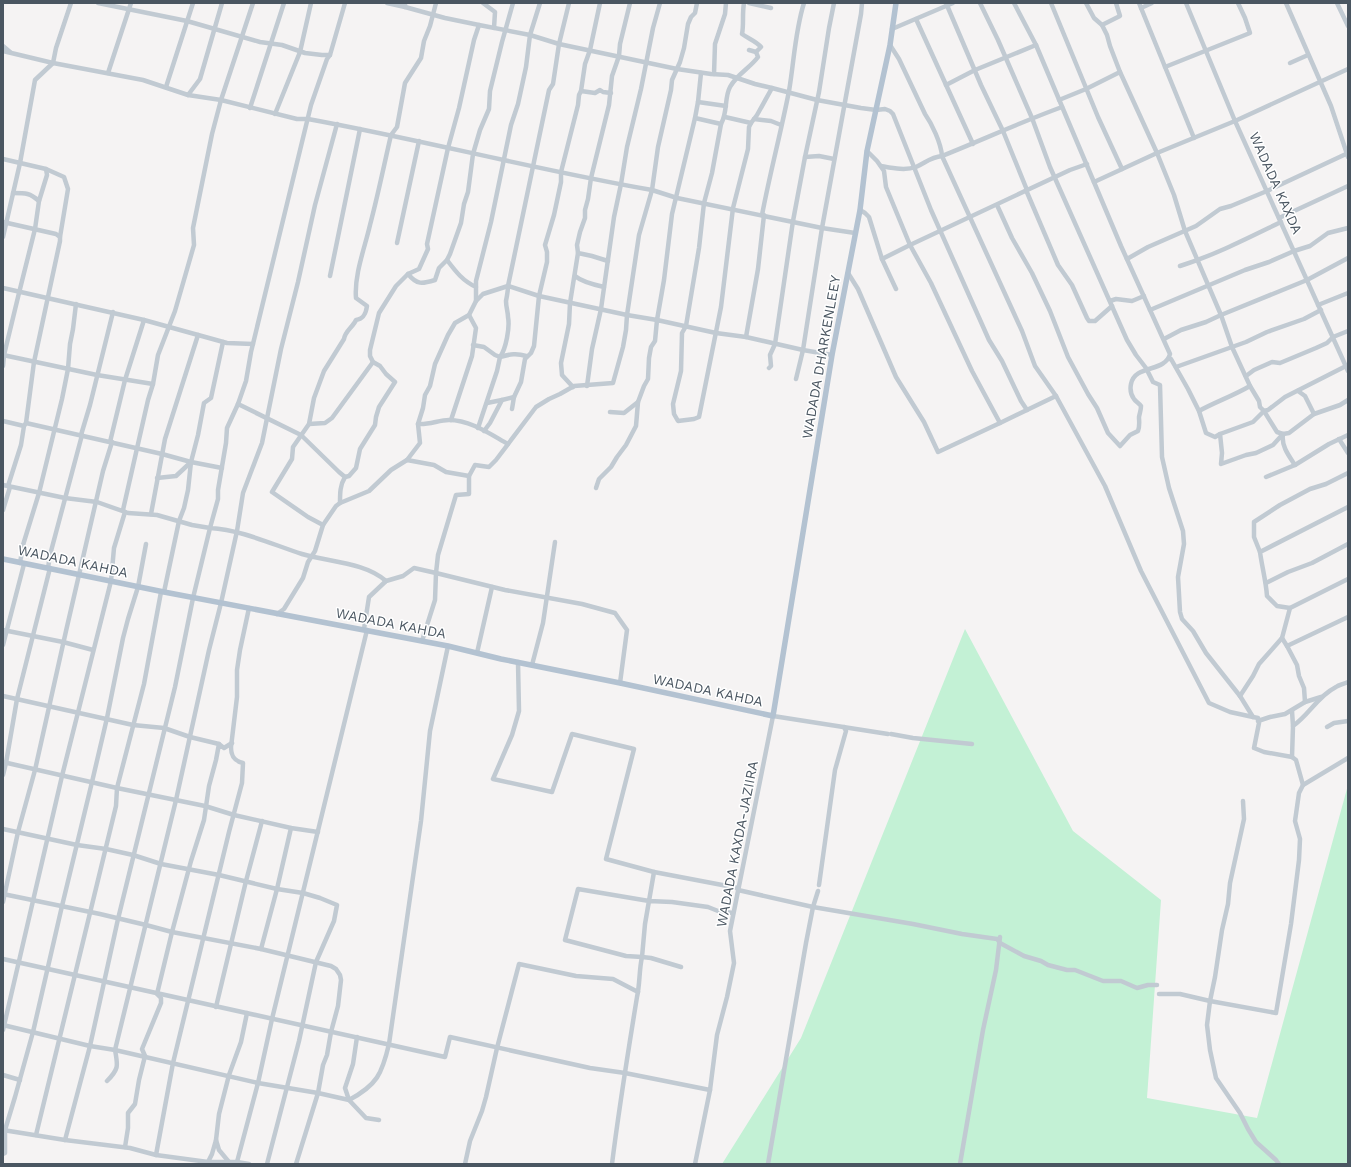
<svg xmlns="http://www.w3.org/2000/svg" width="1351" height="1167" viewBox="0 0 1351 1167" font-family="'Work Sans',sans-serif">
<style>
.green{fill:#c3f1d5}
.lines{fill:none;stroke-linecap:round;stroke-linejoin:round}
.minor{stroke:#c1cad2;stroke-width:4.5}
.major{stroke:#b3c2d1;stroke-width:5.5}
.labels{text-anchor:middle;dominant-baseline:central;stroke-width:3;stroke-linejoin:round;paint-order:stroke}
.street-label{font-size:14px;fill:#4a5661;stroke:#fff}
</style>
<rect width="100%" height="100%" fill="#f5f3f3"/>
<path class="green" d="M965,629L1073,831L1161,900L1147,1098L1257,1118L1348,785V1164H722L801,1038Z"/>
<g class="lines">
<g class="minor">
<path d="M98,3L187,21L260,42L282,45L305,53L322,55H330"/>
<path d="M345,3L330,55L327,59L311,105L251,352L246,381L238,404L227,428L226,443L218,490V499L210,528C242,530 271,544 302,554C328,562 365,562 386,581"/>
<path d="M387,3L405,7V3"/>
<path d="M483,3L495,12L494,28"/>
<path d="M744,3C742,14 744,24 742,34C749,39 756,41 761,47L756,52"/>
<path d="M749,3L771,8"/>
<path d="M946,3L981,85L1003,131L1027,190"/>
<path d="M980,3L998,40L1032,118L1050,167L1127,340L1136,355L1146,368L1153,382L1160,385L1162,457L1169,488L1183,531L1184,544L1178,577L1180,612L1182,619L1193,631L1206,653L1240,696L1253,717L1258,718L1259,723L1254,748L1264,752L1292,757L1293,726C1309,715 1318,696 1336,687C1339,685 1344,684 1348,682"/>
<path d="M1051,3L1098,117L1122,169"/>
<path d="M1086,3L1094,18L1102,25L1107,35L1110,46L1120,72L1157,153L1174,195L1185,231L1221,315L1232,347L1250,386L1259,401L1260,407L1264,411L1277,432L1283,434L1289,433L1314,414L1340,405L1348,400"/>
<path d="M1139,3L1194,138"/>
<path d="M1186,3L1235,121L1348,371"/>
<path d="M1286,3L1331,106L1348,157"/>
<path d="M1337,3L1348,26"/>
<path d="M405,7L445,18L479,25"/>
<path d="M1141,8L1152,3"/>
<path d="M916,19L973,144"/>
<path d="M1102,25L1120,16L1116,3"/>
<path d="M892,29L953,3"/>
<path d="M890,45L899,59L925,114C932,124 941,143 942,156L1022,331L1035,366L1056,396L1105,486L1141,571L1209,703L1230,712L1253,717"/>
<path d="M3,46L10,52"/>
<path d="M749,50L756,52L758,57C750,68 737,74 730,87C724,98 728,112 721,124L712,173L704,203L699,248L686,326L682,333L681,371L673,404L674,414L678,421L694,419L699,417L721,307L733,208L748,149L749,127L751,123L757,115L772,88"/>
<path d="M3,51L53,63L143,80L188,95L221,100L297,119H308C423,140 537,170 652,190L677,198L822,228L855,233"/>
<path d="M1290,63L1308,55"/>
<path d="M1165,67L1250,33L1245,18L1238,3"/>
<path d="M108,73L131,3"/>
<path d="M714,74L715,44L725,14L726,3"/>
<path d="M946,85L975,70L1036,45"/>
<path d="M166,87L193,3"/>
<path d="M581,91L595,93L600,90L603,92L611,93"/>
<path d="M188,95L200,79L222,3"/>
<path d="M1059,100L1086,89L1120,72"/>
<path d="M698,102L726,106"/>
<path d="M250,108L284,3"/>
<path d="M275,114L300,52L311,3"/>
<path d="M725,117L751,123"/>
<path d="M695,118L721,124"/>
<path d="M754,119L771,121L781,125"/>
<path d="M805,157L819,156L834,159"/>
<path d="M3,159L46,169L64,177L68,189L60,237"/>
<path d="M881,166C892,168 905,171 916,167C925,163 931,157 942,156C982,140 1021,122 1062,107"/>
<path d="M1094,182L1157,153L1235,121L1348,69"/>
<path d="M1026,190L1058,265L1072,285L1087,318L1089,321H1095L1112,306"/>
<path d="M13,193C26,193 30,193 39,201"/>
<path d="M997,205L1012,238L1032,273L1050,311L1068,357L1088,394L1097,408L1108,433L1120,446L1130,435L1138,431C1140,426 1139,421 1139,417C1140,412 1141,410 1141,406C1139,403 1136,402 1134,399C1131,395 1130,389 1131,384C1135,364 1165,373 1170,354L1121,246L1036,45L1014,3"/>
<path d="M860,210L865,213L869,217L882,259L896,289"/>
<path d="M762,215C770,173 781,132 789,91C794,62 795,31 804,3"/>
<path d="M1279,218L1348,186"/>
<path d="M3,222L56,234L60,237V241L34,362L26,423L24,426L21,445L8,486"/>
<path d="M3,237L20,163L35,80L53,63L56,48L71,3"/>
<path d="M397,243L419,141"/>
<path d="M882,259L910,245L1070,170L1087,164"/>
<path d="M1127,259L1148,247L1196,226L1220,209L1231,206L1267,191L1346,154"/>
<path d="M447,260C456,272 463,281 476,287V301"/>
<path d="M608,261L592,256L578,253L577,245L580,232L585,218V210L588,199L591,178L609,105L612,76L619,56L620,44L630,3"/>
<path d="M1180,266C1215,255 1248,238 1281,222"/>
<path d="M848,273L858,289L896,377L924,422L938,452L1000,423L972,371L931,283L910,245L886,187L884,171L877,161L867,151"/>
<path d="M408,274L419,269L428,249L427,244L448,148L459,108L474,40L479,25L530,35L559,44L677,69L711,74L728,75L755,84L772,88L817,100L861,108L876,110L885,109L890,111L893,114L931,210L989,340L1002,361L1021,401L1027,410"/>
<path d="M330,276L360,129"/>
<path d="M575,276C582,282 595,285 604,287"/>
<path d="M476,287V281L491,222L511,125L518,104L526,67L530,35L540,3"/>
<path d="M3,288L144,320L227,343L253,344"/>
<path d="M1110,301L1116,299L1132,301L1144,296"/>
<path d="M1318,305L1348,293"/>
<path d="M1150,310L1245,270L1269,262L1294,251L1310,246L1328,233L1348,228"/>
<path d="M746,337L758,269L764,215"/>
<path d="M1164,339L1181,330L1206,322L1221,315L1307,280L1348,258"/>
<path d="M473,345L484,347L495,355L500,357C506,349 510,327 508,317C508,312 506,307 506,301C507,296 508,291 508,286L549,90L553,84L559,44L569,3"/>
<path d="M3,355L97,375L153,384"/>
<path d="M1169,359H1171L1188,389L1199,411L1206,433L1215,437L1220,434"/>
<path d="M3,366L4,355L19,293L35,229L39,201L47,175L46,169"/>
<path d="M1176,367L1246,342L1267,332L1304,319L1321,310"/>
<path d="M769,368L771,366L770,355L775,344L793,221L805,157L819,92L829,28L834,3"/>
<path d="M1246,376L1254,370L1272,362L1280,363L1316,348L1327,343L1333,337L1348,331"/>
<path d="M796,379L803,350L822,228L861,14L862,3"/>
<path d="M587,386L592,349L601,309L614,217L621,184L627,147L641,89L653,28L660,3"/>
<path d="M573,387L562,375L561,363L569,324L570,303L578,253"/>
<path d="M1298,391L1305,396L1314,414"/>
<path d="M514,397L521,382L525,359L531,353L534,346L539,296L547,262V252L545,245L554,215L561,182V172L578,105L579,95L581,91L585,64L590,50L600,3"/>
<path d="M487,403L502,400"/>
<path d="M238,404L301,435L339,472L345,477"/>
<path d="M1199,411C1215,402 1233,396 1250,386"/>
<path d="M610,412L624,413L638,402L644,386L648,379L649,358L651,347L655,341L657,320L716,333L746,337L803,350L832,355"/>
<path d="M451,420L472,356L476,328L469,315"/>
<path d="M3,421L24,426"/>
<path d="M26,423L162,454L191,462"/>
<path d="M1000,423L1056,396"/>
<path d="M309,424L325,423L332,418L373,362"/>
<path d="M418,424C429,425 439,420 449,420C470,420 490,434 508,444"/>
<path d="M478,428L497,371L500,357C510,354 517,353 526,356"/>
<path d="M484,431L490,423L502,400L514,397L512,409"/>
<path d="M81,435L90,405L113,312"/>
<path d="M1339,439L1348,453"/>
<path d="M110,442L125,380L144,320"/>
<path d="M407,460L434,465L446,472L469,476"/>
<path d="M1295,465C1289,456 1281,446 1283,434L1273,445L1256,453L1246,455L1221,464L1222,453L1220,434L1253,422L1264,411L1268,410L1285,397L1348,365"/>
<path d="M1266,477L1295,465L1329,444L1348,435"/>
<path d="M157,478L176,476L191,462L222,468"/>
<path d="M3,485L65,498L97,502L128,513L157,515L192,525L210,528L193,598L175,687L118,919L90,1046L65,1140"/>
<path d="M596,488L599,479L611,467L617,457L626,445L636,426L638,402"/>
<path d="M340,503L369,491L391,470L407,460L420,443L418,424L423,408L425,395L430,386L435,364L448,335L455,323L469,315L476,301L483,294L508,286L539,296L627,315L657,320L664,280L672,214L695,118L698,102L701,73"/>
<path d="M3,510L10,487"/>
<path d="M123,510L148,400L153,384L158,355L175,311L194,245L193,228L212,134L221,100L253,3"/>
<path d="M151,514L165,439L198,335"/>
<path d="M323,525L308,517L272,492L292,459L293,447L309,424L314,398L324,371L344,339C345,331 353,327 356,320C364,319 366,313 367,306L356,298C354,275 365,247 370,225C378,195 384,165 391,135L397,127L405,83L421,58L424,41L430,26L436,3"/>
<path d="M1260,552L1254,537V522L1280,505L1310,489L1326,484L1348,473"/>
<path d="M20,563L23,545L39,493L62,399L68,369L70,344L73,329L76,304"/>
<path d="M48,568L50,555L82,435"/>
<path d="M1348,579L1290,608L1282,638L1287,646L1348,617"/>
<path d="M1266,583L1288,572L1312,563L1348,544"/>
<path d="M164,592L179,521L184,508L188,490L191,462L198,435L204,403L211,398L223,342"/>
<path d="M1290,608L1277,606L1267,596C1266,581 1262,567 1260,552L1348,507"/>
<path d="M277,614L284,609L303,578L308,562L315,551L323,525L336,506L340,503C340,493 340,485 345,477L349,476L356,468L360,449L375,425L376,417L379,407L395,382L386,374L380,366L373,362L370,356V350L379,313L396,286L408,274C417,285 422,284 435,280L439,268L447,260L450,254L461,223L464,204L468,192L473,154L480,130L489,109L490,91L502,42L513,3"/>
<path d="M364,629L369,597L386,581L403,576L414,568L436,573L438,555L456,495L469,494V476L475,465L489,467L496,460L536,407L549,399L560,394L574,386L613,383L623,347L626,330L627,315L639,235L652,190L658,147L671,90L672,80L680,62L684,48L688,24L691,17L695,13L697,3"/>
<path d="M3,630L63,642L93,650"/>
<path d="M422,641L435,600L436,573L505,590L582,604L615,613L627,630L620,683"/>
<path d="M3,645L24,564"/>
<path d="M1287,646L1297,665L1299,676L1304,688L1305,702L1321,697"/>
<path d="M477,653L492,587"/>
<path d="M518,662L519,711L512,735L493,779L552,792L572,734L634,749L606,859L654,872L645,924L642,957L626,956L565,940L578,889L649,901L672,902L708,907L718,911L733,913"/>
<path d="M532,665L543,623L555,542"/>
<path d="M3,696L133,725L164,728L190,737L219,744"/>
<path d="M1240,696L1253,676L1259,664L1282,638"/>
<path d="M1292,711L1293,726"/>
<path d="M1258,721L1270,717L1285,714L1305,702"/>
<path d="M1327,727L1334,723L1348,721"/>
<path d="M891,734L913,738L972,744"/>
<path d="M1292,757L1296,760L1303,785"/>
<path d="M3,762L117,788L205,806L234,815L291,828L318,832"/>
<path d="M3,775L6,763L17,699L50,568"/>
<path d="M1243,801L1244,819L1230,883L1228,904L1222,930L1215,977L1210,1001L1207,1025L1210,1050L1216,1078L1240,1113L1248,1129L1256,1142L1276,1160L1279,1164"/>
<path d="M3,829L77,845L106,849L133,855L161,864L219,875L277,889L303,893L320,898L337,905L334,921L316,962L299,1041L267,1164"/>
<path d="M654,872L738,888"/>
<path d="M819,885L835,770L846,731L844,727"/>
<path d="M738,890L813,907L913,924L962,934L997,939L1000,943L1024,956L1041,961L1048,965L1067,970H1075L1103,981H1121L1137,988L1148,985H1157"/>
<path d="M3,894L100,914L146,925L172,932L261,949L331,966L336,969L340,975L341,980L338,1006L331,1032L327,1055L323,1065L318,1093L296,1164"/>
<path d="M3,902L18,832L35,770L66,631L103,471L112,442"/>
<path d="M261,949L277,889L291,828"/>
<path d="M3,959L445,1057L450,1037L590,1068L625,1073L710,1090"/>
<path d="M1159,994H1180L1210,1001L1276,1013L1291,924L1299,860L1300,839L1295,821L1299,793L1303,785L1348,758"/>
<path d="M216,1007L246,881L262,821"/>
<path d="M3,1025L90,1046L115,1050L258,1083L318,1093L349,1100L366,1118L379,1120"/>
<path d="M3,1030L62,776L111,581L114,548L125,512"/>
<path d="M357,1037L353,1064L345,1088L349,1100C377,1085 382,1074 389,1044L421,821L430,731L448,646"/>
<path d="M3,1075L20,1080"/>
<path d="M107,1081C119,1069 118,1066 115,1050L176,800L209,650L221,603L237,531L243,493L262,443L281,349L298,282L315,205L337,124"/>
<path d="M3,1130L65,1140L130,1148L156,1155L208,1162H237L249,1164"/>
<path d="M36,1135L116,806L117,788L144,684L161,592"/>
<path d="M216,1140L219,1150L229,1162"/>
<path d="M125,1147L128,1128V1113L135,1104L139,1080L145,1056L142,1049L161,1003V998L157,994L172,932L191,861L204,820L209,786L216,760L219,744L224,748L232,743"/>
<path d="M3,1154L5,1153V1130L15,1097L33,1032L62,906L92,782L107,718L123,638L128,619L138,587L146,544"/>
<path d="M156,1155L173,1063L229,832L242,783L243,763C234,761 231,756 231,747L237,697V670L240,650L249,608"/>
<path d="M208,1162L212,1154L216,1140L219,1114L229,1075L241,1042L247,1013"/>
<path d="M237,1162L258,1083L272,1019L367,630"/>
<path d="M465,1164L470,1141L482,1111L486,1097L497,1048L519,964L576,976L613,979L638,992"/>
<path d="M612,1164C619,1108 628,1052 637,997C640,984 639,970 642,957L651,958L681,967"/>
<path d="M695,1164L710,1090L717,1035L727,997L734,963L730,931L773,716L888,734"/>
<path d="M768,1164L806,943L813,907L818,891"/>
<path d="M960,1164L983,1030L996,970L1000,937"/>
</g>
<path class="major" d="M3,559L164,592L448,646L501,659L620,683L773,716L832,355L860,210L867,151L890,45L896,3"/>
</g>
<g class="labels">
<g class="street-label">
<text transform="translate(1276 183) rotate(66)">WADADA KAXDA</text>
<text transform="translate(821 357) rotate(-80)">WADADA DHARKENLEEY</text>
<text transform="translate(73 561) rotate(12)">WADADA KAHDA</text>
<text transform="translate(391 623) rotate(11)">WADADA KAHDA</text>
<text transform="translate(708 690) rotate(12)">WADADA KAHDA</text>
<text transform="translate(737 844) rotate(-79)">WADADA KAXDA-JAZIIRA</text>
</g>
</g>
<rect width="1351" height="1167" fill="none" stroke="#4a5661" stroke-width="8"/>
</svg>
